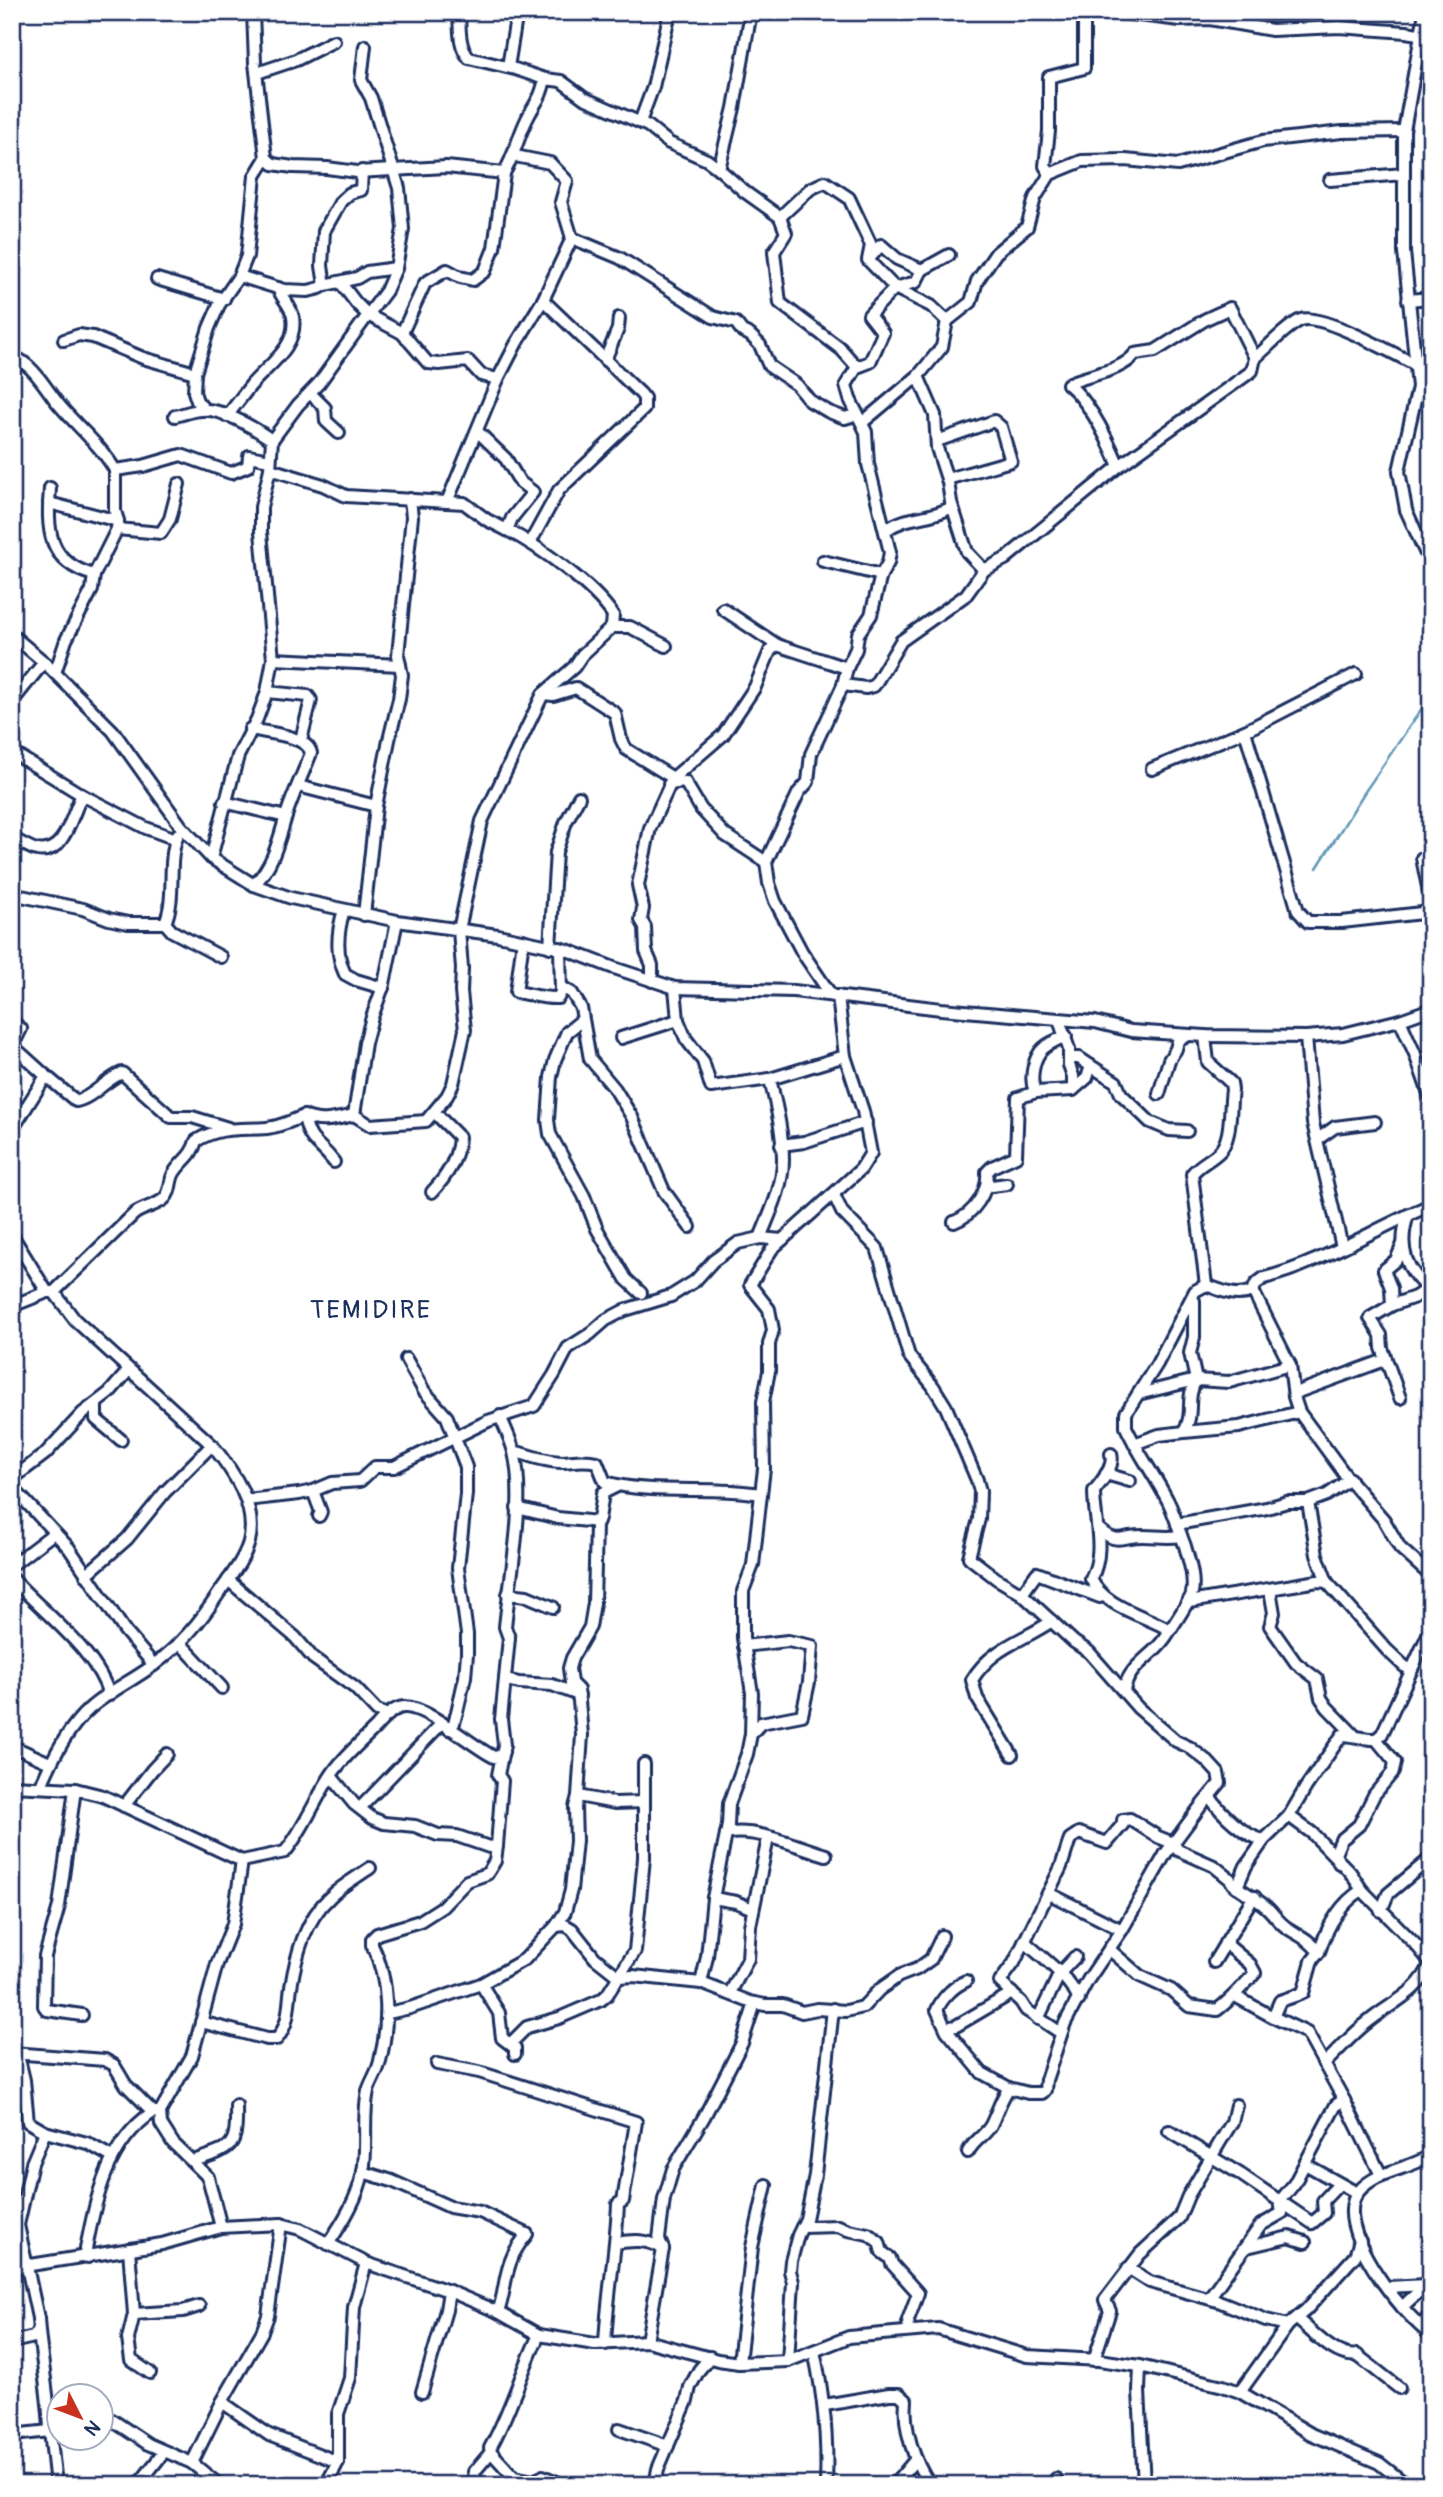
<svg xmlns="http://www.w3.org/2000/svg" width="1443" height="2497" viewBox="0 0 1443 2497" font-family="Pangolin,sans-serif">
<style>
.lines{fill:none;stroke-linecap:round;stroke-linejoin:round}
.stream{stroke:#6298b7;stroke-width:2.5}
.street-casing{stroke:#1b2f5e;stroke-width:16}
.street{stroke:#fff;stroke-width:10}
.labels{text-anchor:middle;dominant-baseline:central;stroke-width:7;stroke-linejoin:round;paint-order:stroke}
.quarter-label{font-size:26px;letter-spacing:2px;fill:#1b2f5e;stroke:#fff}
</style>
<rect width="100%" height="100%" fill="#fff"/>
<filter id="ink" filterUnits="userSpaceOnUse"><feTurbulence type="fractalNoise" baseFrequency=".0143" numOctaves="2"/><feDisplacementMap in="SourceGraphic" scale="14" xChannelSelector="R" yChannelSelector="G"/><feConvolveMatrix kernelMatrix="1 2 1 2 8 2 1 2 1" color-interpolation-filters="sRGB"/></filter>
<g filter="url(#ink)">
<g class="lines">
<path class="stream" d="M1317,868L1364,793L1431,695"/>
<defs>
<g id="street">
<path d="M459,12C460,27 458,46 469,58L515,69L545,79L561,81L584,98L648,126L669,143L707,160L719,169L745,192L780,217L786,233L774,252L780,303L841,349L857,367"/>
<path d="M1114,12L1180,20L1210,19L1272,30L1339,27L1406,32L1431,36"/>
<path d="M1425,12L1404,131V252L1418,387L1399,471L1406,510L1431,565"/>
<path d="M508,67L517,12"/>
<path d="M257,73L296,60L334,41"/>
<path d="M640,122L653,87L670,12"/>
<path d="M266,158L273,164L293,167L327,168L357,172L446,167L504,173C516,153 518,135 529,115C537,100 541,98 545,79"/>
<path d="M719,169L734,108L751,12"/>
<path d="M1050,174L1045,166L1049,131V77L1084,68V12"/>
<path d="M1330,180L1404,174"/>
<path d="M780,217L810,189L825,182L849,198L871,245L868,260L895,288L931,306L947,321"/>
<path d="M572,238L620,258L713,317L736,323L742,331L750,335L760,345L769,366L797,385L810,401L829,412L845,418L858,414"/>
<path d="M869,259L881,245L897,259L922,270"/>
<path d="M396,268L386,291L368,315L402,333L428,363L439,364L468,361L481,375L498,379"/>
<path d="M239,276L284,290L308,291L320,288L325,285L357,278L367,272L396,268L403,229L399,188L371,98L361,80L365,46"/>
<path d="M157,279L224,299"/>
<path d="M325,285L322,266L324,231L341,201L350,193L361,190L362,171"/>
<path d="M1408,300L1431,298"/>
<path d="M402,333L425,283L447,270L460,277L473,280L485,271L494,248L504,173"/>
<path d="M64,340L79,335L93,337L143,358L195,373"/>
<path d="M12,356C35,365 46,390 61,407C78,427 102,447 115,470V511L118,521L117,529L94,575L92,590L66,640L55,673"/>
<path d="M1255,358C1267,348 1288,325 1301,320C1321,313 1395,354 1416,365"/>
<path d="M605,360L618,329L619,318"/>
<path d="M918,376L935,415L937,448L948,482L951,502L967,552L984,570"/>
<path d="M310,393L325,408L326,421L339,433"/>
<path d="M204,409L197,401L194,392L195,373L209,328L219,305L239,276L247,256L255,176L266,158L255,63L253,12"/>
<path d="M175,416C184,414 193,410 202,410C222,408 256,429 272,440"/>
<path d="M227,416C235,406 243,395 251,385C268,365 298,347 293,317C290,303 282,300 278,288"/>
<path d="M863,422L918,376L942,347L947,321L971,302L977,281L996,253L1027,227L1035,198L1050,174L1082,161L1125,160L1178,165L1263,141L1342,132L1404,131"/>
<path d="M937,441L994,421L1001,427L1011,461L947,479"/>
<path d="M270,469L323,485L346,496L464,503L487,520L507,530L512,518L533,492L520,482L506,459L477,431"/>
<path d="M115,470L143,466L181,455L231,473L248,466L249,456L270,460"/>
<path d="M50,488C47,530 47,562 94,575"/>
<path d="M447,502L498,379L516,344L543,300L572,238L561,202L567,181L550,163L515,156"/>
<path d="M49,503L118,521"/>
<path d="M117,529L161,533L170,519L179,484"/>
<path d="M507,530C540,547 593,585 613,615L612,627"/>
<path d="M885,531C907,514 930,520 952,507"/>
<path d="M530,543L559,490L644,409V398L641,394L543,300"/>
<path d="M823,561L881,575"/>
<path d="M723,609L777,645"/>
<path d="M12,635L44,662L113,731L181,826L211,858L254,885L291,898L397,921L498,935L567,950L614,968L675,988L794,991L941,1009L1095,1022L1131,1031L1205,1036L1306,1037L1343,1034L1400,1020L1431,1009"/>
<path d="M273,659L400,665"/>
<path d="M843,685L866,688L874,686L901,641L966,595L984,570L1005,559L1119,466L1252,371L1255,358L1230,308L1206,319L1155,351L1135,354C1121,372 1089,374 1068,384C1090,402 1108,440 1119,466"/>
<path d="M267,692L308,696L311,700L301,740"/>
<path d="M543,694L553,695L576,688L615,713L621,739L626,749L673,778L650,828L638,885L643,908L641,920L645,927L646,951L652,965V981"/>
<path d="M12,702L44,662"/>
<path d="M250,729C266,733 307,735 311,753C303,774 293,794 286,816C278,842 274,864 254,885"/>
<path d="M1245,731L1298,911L1308,922H1342L1431,912"/>
<path d="M12,752L82,795"/>
<path d="M1152,769L1245,731L1356,674"/>
<path d="M673,778L723,735L755,687L770,651L777,645L847,668"/>
<path d="M669,784L685,782L701,809L725,835L766,862"/>
<path d="M298,786L376,806"/>
<path d="M224,802L286,817"/>
<path d="M12,838C20,842 29,848 37,850C65,856 72,813 82,795L146,828L176,839"/>
<path d="M211,858L238,756L257,719L267,692L273,659L261,532V507L270,469L272,440L298,405L319,383L368,315L356,303L340,282"/>
<path d="M1422,858L1431,902"/>
<path d="M12,894L83,909L109,919L128,923H165L172,931L221,957"/>
<path d="M344,910C337,932 335,953 345,974L356,980L383,988"/>
<path d="M364,915L376,806L389,740L399,699L402,675L398,655L412,517L410,499"/>
<path d="M165,923C177,895 166,863 178,834"/>
<path d="M523,940L516,992C530,994 544,999 558,998L561,992L560,948"/>
<path d="M550,947L556,852L566,822L579,797"/>
<path d="M675,988L678,1020L686,1039L703,1061L711,1087L770,1079L845,1056"/>
<path d="M561,992L565,989L572,993L581,1008L590,1059L615,1089L632,1117L664,1191L690,1227"/>
<path d="M831,995L802,952L775,901L769,883L766,862L799,792L808,782L811,754L843,685L847,668L856,649L858,634L871,615L881,575L888,563L890,552L868,464L866,432L850,399L846,385L857,367L870,362L883,333L869,315L895,288L916,282L922,270L949,255"/>
<path d="M582,1020L567,1032L555,1060L551,1077L548,1120L550,1134L584,1196L597,1229L626,1279L641,1293"/>
<path d="M1059,1020L1069,1049V1065L1073,1076V1090"/>
<path d="M1400,1020L1415,1054L1431,1099"/>
<path d="M12,1021L21,1029L13,1045L15,1048L46,1076L12,1130"/>
<path d="M1205,1036L1208,1062L1231,1083L1232,1090C1229,1108 1233,1140 1218,1153C1209,1161 1199,1165 1192,1174L1206,1285C1222,1291 1236,1298 1253,1291L1256,1284L1264,1278C1323,1263 1375,1228 1431,1205"/>
<path d="M1306,1037L1313,1123L1342,1247"/>
<path d="M621,1038L678,1020"/>
<path d="M1069,1058H1079L1091,1066"/>
<path d="M46,1076L76,1101C91,1099 105,1080 122,1073L171,1117H192L228,1128"/>
<path d="M1036,1092C1029,1082 1033,1062 1040,1052C1046,1044 1057,1040 1066,1036"/>
<path d="M1159,1094L1169,1060L1176,1049L1178,1041L1187,1036"/>
<path d="M354,1115L365,1043L372,1017L384,984L397,921"/>
<path d="M304,1116C309,1144 318,1141 334,1162"/>
<path d="M1318,1139L1335,1127L1375,1122"/>
<path d="M781,1145L804,1142L866,1122"/>
<path d="M988,1184L992,1186L1007,1184"/>
<path d="M432,1192C447,1176 458,1159 459,1137L434,1112"/>
<path d="M834,1195L842,1212L877,1248L909,1356L933,1386L946,1407L977,1480L980,1491L979,1519L969,1557L971,1559L997,1579L1022,1594L1074,1642L1089,1652L1138,1708L1176,1741L1189,1747L1207,1761L1218,1773L1220,1783L1200,1807L1166,1853L1122,1930L1088,1980L1065,2023L1046,2080L1045,2090L1042,2093H1028L1009,2088L982,2073L947,2031L937,2010C942,1998 954,1986 966,1981"/>
<path d="M1408,1215C1401,1236 1401,1257 1415,1275C1420,1282 1426,1286 1431,1293"/>
<path d="M954,1222C973,1215 989,1192 987,1172L992,1167L1016,1156L1018,1098L1036,1092L1073,1090L1087,1078L1091,1066L1116,1082L1121,1094L1150,1122L1169,1130L1187,1131"/>
<path d="M12,1235L47,1292H54L75,1320L212,1445C233,1471 258,1506 249,1542C244,1560 230,1577 219,1593C201,1621 182,1644 155,1664C134,1680 109,1691 89,1709C67,1729 52,1759 41,1786"/>
<path d="M760,1238C770,1213 783,1187 783,1160C783,1133 776,1105 770,1079"/>
<path d="M1253,1291L1290,1365L1294,1397L1299,1412L1346,1476L1384,1520L1400,1548L1431,1576"/>
<path d="M54,1292L134,1214C143,1207 156,1206 164,1199C172,1192 169,1181 174,1173C181,1161 192,1157 196,1141C220,1126 240,1130 267,1128C279,1127 292,1121 304,1116C321,1124 336,1119 354,1115L370,1125L426,1121L447,1096L453,1084L465,1030L461,992L462,968L459,930L482,821L543,694L574,667L582,655L612,627H630L666,646"/>
<path d="M1392,1305L1415,1297L1428,1288"/>
<path d="M12,1306L47,1292"/>
<path d="M406,1359L424,1391L447,1417L466,1467V1494L458,1568L467,1634V1654L465,1677L457,1712L454,1723L449,1729"/>
<path d="M1295,1393L1385,1360"/>
<path d="M1138,1394L1196,1380L1229,1382L1290,1365"/>
<path d="M1400,1398L1382,1348L1381,1335L1370,1318L1392,1305L1391,1288L1384,1270L1396,1260L1403,1244"/>
<path d="M96,1404V1419L121,1440"/>
<path d="M1184,1432L1239,1427L1299,1412"/>
<path d="M1134,1444L1159,1435L1184,1432C1195,1413 1185,1399 1196,1380L1190,1353L1194,1337V1301"/>
<path d="M514,1451C530,1456 547,1462 563,1462C576,1461 584,1459 597,1462L605,1482C656,1496 709,1485 761,1494"/>
<path d="M1111,1454C1115,1466 1102,1481 1094,1491C1094,1521 1106,1550 1091,1579C1104,1607 1144,1615 1170,1630"/>
<path d="M1106,1474L1130,1481"/>
<path d="M12,1479L45,1454L83,1413L109,1393L129,1370"/>
<path d="M12,1487L69,1548L125,1631L154,1665"/>
<path d="M313,1491L321,1512L319,1516"/>
<path d="M246,1500L299,1494L313,1491L332,1483L360,1481L375,1467H394L488,1421L534,1406L554,1375L568,1348L590,1334L606,1320L625,1310L671,1296L695,1281L713,1261L738,1243L760,1238L782,1240"/>
<path d="M1308,1502L1317,1555L1327,1582L1387,1650L1404,1666L1412,1670"/>
<path d="M517,1508L558,1518L598,1522"/>
<path d="M1177,1524L1267,1508L1287,1502H1308L1327,1495L1350,1479"/>
<path d="M1099,1529C1104,1533 1108,1537 1113,1538C1119,1540 1124,1538 1130,1537C1147,1534 1164,1539 1181,1536"/>
<path d="M12,1565L54,1533"/>
<path d="M86,1575L127,1539L165,1492L212,1445"/>
<path d="M12,1578C43,1613 97,1651 109,1695"/>
<path d="M228,1580L295,1637L313,1658L355,1688L377,1711L388,1715"/>
<path d="M1270,1590L1274,1613L1270,1626L1296,1663L1317,1679L1321,1698L1327,1707L1354,1735"/>
<path d="M508,1594L527,1596L553,1607"/>
<path d="M1022,1594L1037,1573L1100,1597"/>
<path d="M1189,1602L1318,1581L1327,1582"/>
<path d="M181,1644L222,1688"/>
<path d="M744,1646L788,1641L812,1646L809,1682L802,1715L761,1723L751,1734"/>
<path d="M506,1680L519,1683L552,1685L579,1695"/>
<path d="M1124,1691C1128,1666 1151,1658 1165,1638C1169,1632 1192,1597 1192,1593C1195,1578 1189,1561 1185,1546C1179,1531 1175,1515 1168,1501C1155,1476 1138,1453 1126,1427V1413L1157,1364L1195,1291L1206,1285"/>
<path d="M1376,1739L1382,1734L1431,1628"/>
<path d="M12,1746L50,1763"/>
<path d="M1012,1755L977,1698L972,1680C992,1647 1023,1641 1052,1621"/>
<path d="M331,1776L354,1804L372,1818L384,1823L415,1826L438,1835L457,1836L489,1847L497,1846"/>
<path d="M12,1786L75,1789L103,1796L242,1861L285,1852C304,1829 315,1799 332,1774C344,1756 361,1742 376,1727C383,1719 394,1706 406,1707C429,1708 472,1746 494,1757L500,1756L503,1752"/>
<path d="M75,1789L59,1906L45,1956L44,2006L47,2010L82,2015"/>
<path d="M578,1796L615,1803L644,1802"/>
<path d="M1210,1797C1220,1812 1245,1837 1264,1840"/>
<path d="M124,1806L152,1770L167,1754"/>
<path d="M361,1807L442,1723"/>
<path d="M1289,1816L1312,1833L1350,1872L1362,1890L1417,1946L1431,1963"/>
<path d="M726,1834C755,1827 798,1847 826,1855"/>
<path d="M1237,1887L1246,1866L1264,1840L1289,1816L1306,1787L1342,1735C1353,1735 1366,1740 1376,1739L1395,1762L1393,1772L1374,1795L1359,1825L1341,1840L1335,1854L1339,1863"/>
<path d="M1048,1893L1122,1930"/>
<path d="M713,1898L736,1902L753,1909"/>
<path d="M1381,1911L1388,1894L1431,1858"/>
<path d="M556,1926L565,1925L572,1929L595,1958L619,1977L633,1976L701,1983L750,2002L765,2005H783L802,2012L817,2009L846,2011L863,2007L879,1990L899,1976L917,1969L931,1959L942,1936"/>
<path d="M1024,1941C1043,1959 1068,1975 1079,2000"/>
<path d="M1109,1949L1140,1976L1171,1990L1189,2006L1217,2010C1231,2000 1243,1986 1255,1973L1250,1964L1225,1943"/>
<path d="M1319,1952C1327,1927 1339,1904 1362,1890"/>
<path d="M1214,1962L1249,1904L1255,1897"/>
<path d="M701,1983L707,1957L713,1898L728,1825L729,1804L747,1754L751,1734L752,1693L743,1638V1591L753,1565L761,1494L764,1469L763,1402L769,1371V1344L773,1330L769,1309L750,1285L772,1249L861,1169L871,1153L863,1111L845,1056L838,996"/>
<path d="M481,1984L499,2013L502,2038L510,2044"/>
<path d="M730,1993L748,1959L750,1926L768,1838"/>
<path d="M1235,1996L1271,2016L1307,2033L1344,2100L1381,2175"/>
<path d="M388,2013L410,2008L481,1984L504,1971L525,1959L556,1926L565,1912L571,1890L576,1841L575,1807L578,1796L582,1735L578,1690L571,1683L569,1668L572,1658L590,1627L594,1603L596,1526L599,1519L603,1493L617,1486"/>
<path d="M1038,2019L1060,1973L1075,1957"/>
<path d="M201,2022L267,2039H277C290,2022 288,2007 291,1987C296,1955 305,1920 330,1897C341,1886 357,1877 370,1868"/>
<path d="M946,2028L956,2026L1012,1993"/>
<path d="M1061,2033L1026,2010L1021,2002L1000,1982L1014,1963L1061,1867L1070,1839L1079,1833L1107,1843L1123,1824V1820L1130,1819L1158,1837L1173,1843L1178,1850L1214,1866L1230,1879L1233,1884C1244,1892 1255,1898 1265,1906C1273,1912 1278,1923 1289,1929C1303,1938 1307,1938 1319,1952L1312,1961L1303,1993L1280,2001L1273,2017"/>
<path d="M12,2053L105,2060L114,2065L126,2085L153,2112H160"/>
<path d="M515,2054V2048L510,2044L527,2027L559,2018L601,2000L607,1995L635,1951L644,1858V1764"/>
<path d="M18,2055L24,2080L28,2122L45,2132L87,2143L112,2157"/>
<path d="M437,2064L479,2072L636,2122L623,2201L618,2204C616,2251 607,2297 605,2344"/>
<path d="M1324,2064C1339,2050 1352,2034 1368,2022C1392,2002 1418,1994 1431,1963"/>
<path d="M1169,2131L1240,2174L1312,2223L1324,2213L1323,2201L1339,2184"/>
<path d="M968,2152C974,2140 985,2136 991,2125C998,2111 1000,2100 1009,2088"/>
<path d="M1431,2155C1409,2170 1377,2170 1359,2191C1329,2225 1402,2314 1431,2335"/>
<path d="M193,2161C233,2148 237,2149 236,2105"/>
<path d="M1305,2164L1357,2193"/>
<path d="M363,2172L392,2181L450,2207L480,2212L527,2234C522,2241 515,2249 512,2258C504,2275 505,2294 498,2312L449,2291"/>
<path d="M221,2227L208,2177L173,2143L161,2124L160,2112L192,2056L217,1964L233,1924L242,1861"/>
<path d="M802,2227L838,2226L848,2230L868,2234L879,2242L882,2252L890,2258L892,2264L918,2293L908,2320L909,2330"/>
<path d="M616,2243C633,2240 648,2239 663,2249"/>
<path d="M328,2244C343,2222 358,2198 363,2172C368,2145 362,2118 368,2091C371,2081 378,2072 380,2061C389,2024 390,1980 372,1945V1939L377,1934L420,1921L442,1907L467,1881L487,1874L495,1861L497,1846L502,1781L498,1775L504,1745L501,1719L509,1638L505,1627C510,1575 526,1502 514,1452C511,1440 505,1428 500,1416"/>
<path d="M129,2249L134,2314L128,2339L131,2360L150,2373"/>
<path d="M1243,2250L1247,2247L1289,2237L1305,2242"/>
<path d="M88,2257L86,2249C96,2198 107,2143 153,2112"/>
<path d="M12,2268L162,2244L221,2227L281,2224L300,2229L366,2263L449,2291L446,2310L422,2392"/>
<path d="M1128,2268L1150,2282L1221,2302L1266,2320L1288,2325"/>
<path d="M1387,2287L1426,2285"/>
<path d="M1209,2298L1261,2225L1282,2213L1280,2201L1294,2184L1336,2105L1344,2100"/>
<path d="M1402,2307L1426,2285"/>
<path d="M134,2314L183,2311L199,2306"/>
<path d="M1297,2319C1312,2331 1336,2359 1357,2355L1399,2388"/>
<path d="M1422,2327L1430,2312L1431,2297"/>
<path d="M539,2335L595,2344L647,2341L718,2360L739,2363L788,2361L849,2337L938,2329L1027,2356L1099,2360L1140,2366L1223,2386L1240,2392L1311,2434L1379,2463L1407,2485"/>
<path d="M647,2341L663,2249L659,2239L664,2199L673,2169L704,2117L742,2043L755,2003"/>
<path d="M12,2342L34,2337L37,2332"/>
<path d="M814,2351C824,2396 828,2439 826,2485"/>
<path d="M1094,2360L1110,2311L1105,2300L1140,2254L1179,2218L1188,2196L1232,2122L1236,2105"/>
<path d="M788,2361L793,2282L790,2271L791,2261L798,2235L806,2219L815,2175L833,2009"/>
<path d="M739,2363L752,2247L766,2185"/>
<path d="M1140,2366L1139,2391L1144,2485"/>
<path d="M1240,2392L1288,2325L1306,2310L1355,2256L1360,2241"/>
<path d="M222,2402L269,2435L338,2462"/>
<path d="M825,2405L889,2394H899L906,2400C903,2428 914,2462 930,2485"/>
<path d="M112,2420L148,2444L192,2463L219,2485"/>
<path d="M619,2429L668,2446"/>
<path d="M50,2431L56,2485"/>
<path d="M12,2435L50,2431C49,2393 40,2356 38,2318L18,2225L32,2163L45,2132"/>
<path d="M491,2452L514,2477L534,2481L543,2476L564,2485"/>
<path d="M192,2463L222,2402L262,2332L268,2316L281,2224"/>
<path d="M1056,2479L1057,2485"/>
<path d="M138,2485L164,2452"/>
<path d="M326,2485L338,2462V2414L350,2378L354,2307L366,2263"/>
<path d="M477,2485L474,2472L491,2452L490,2448C510,2413 521,2372 539,2335L498,2312"/>
<path d="M655,2485L658,2469L687,2401L690,2387L699,2370L710,2357"/>
<path d="M894,2485L916,2459"/>
</g>
</defs>
<use href="#street" class="street-casing"/>
<use href="#street" class="street"/>
</g>
</g>
<g class="labels">
<g class="quarter-label">
<text x="371" y="1310">TEMIDIRE</text>
</g>
</g>
<rect width="1443" height="2497" fill="none" stroke="#fff" stroke-width="42"/>
<rect x="21" y="21" width="1401" height="2455" fill="none" stroke="#1b2f5e" stroke-width="2.5" filter="url(#ink)"/>
<g transform="translate(80 2417) rotate(132)"><circle r="33" fill="#ffffff" stroke="#a4acbf" stroke-width="2"/>
<path d="M0-5L12 26L0 18L-12 26Z" fill="#c8321e"/>
<text y="-10" font-size="19" font-weight="bold" text-anchor="middle" fill="#1b2f5e">N</text>
</g>
</svg>
